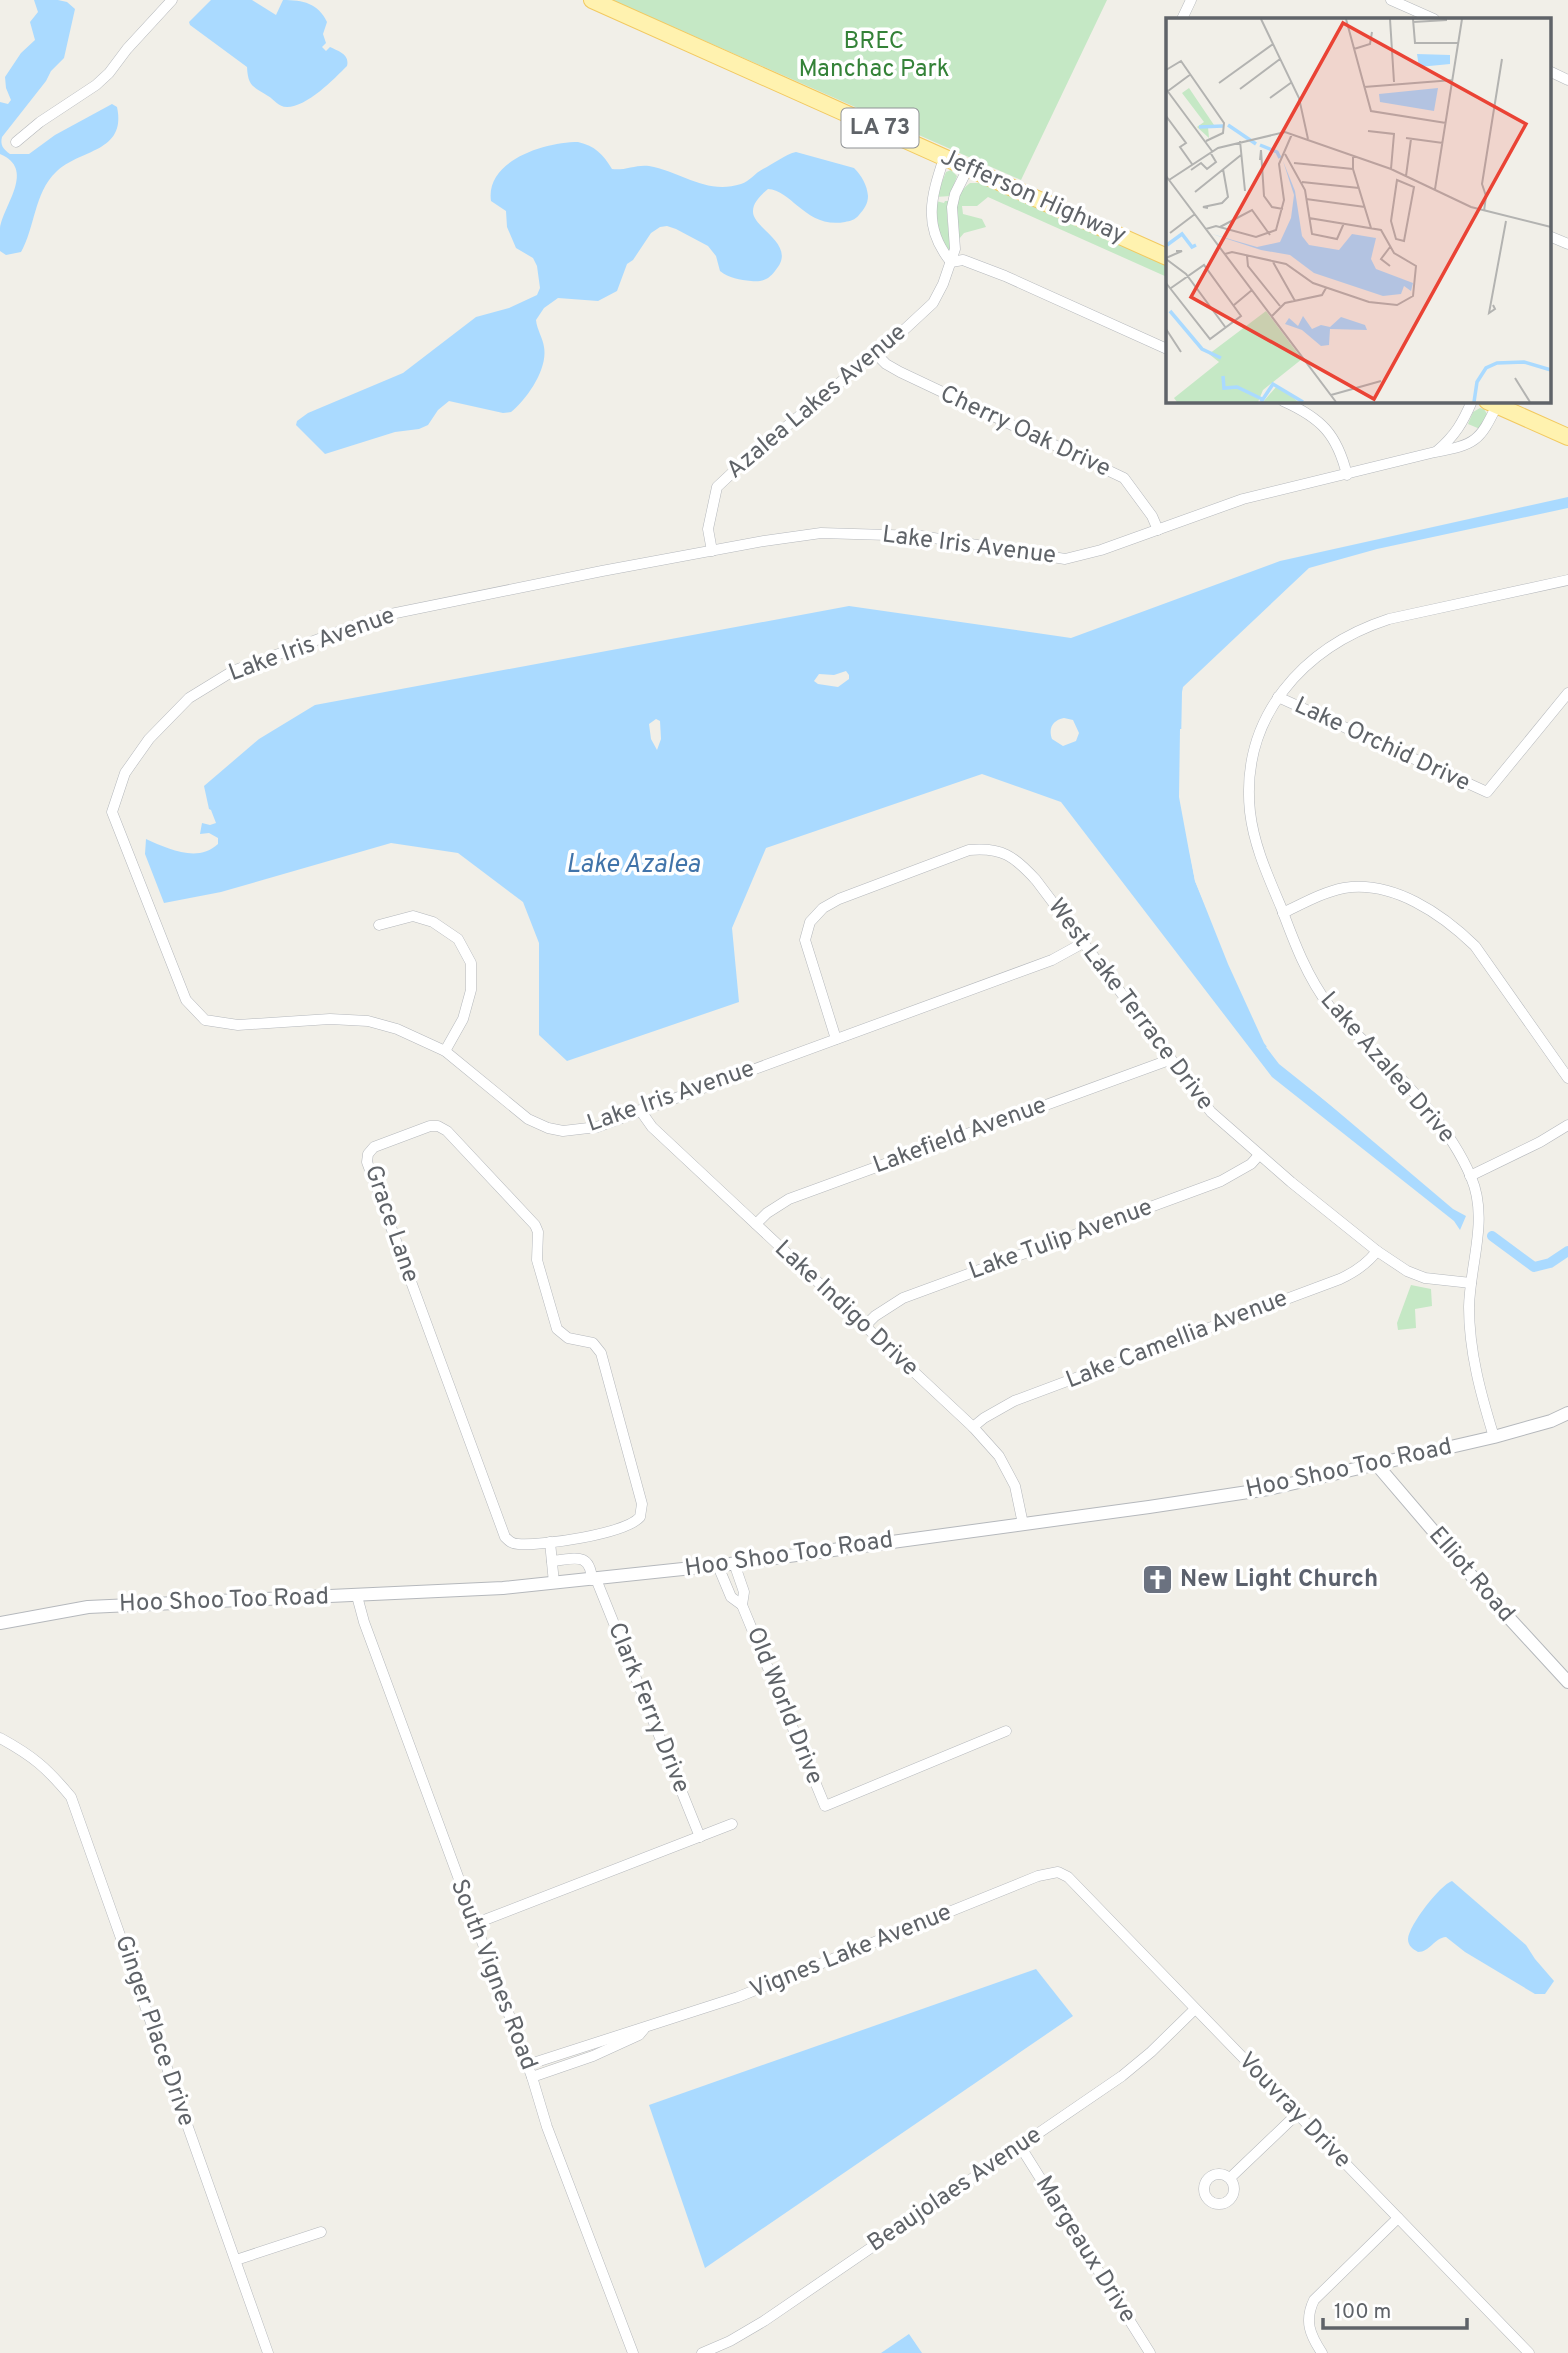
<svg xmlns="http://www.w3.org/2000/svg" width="1568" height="2353" viewBox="0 0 1568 2353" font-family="Overpass,sans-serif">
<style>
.green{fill:#c5e8c5}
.water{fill:#aadaff;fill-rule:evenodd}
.pier{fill:#f1efe8}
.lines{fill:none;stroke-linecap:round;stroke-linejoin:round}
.canal{stroke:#aadaff;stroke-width:10}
.minor-casing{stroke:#b5b8bc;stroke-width:11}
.tertiary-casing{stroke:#b5b8bc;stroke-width:14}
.primary-casing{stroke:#f2c960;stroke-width:18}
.minor{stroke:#fff;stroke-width:10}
.tertiary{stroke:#fff;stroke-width:12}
.primary{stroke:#fff2af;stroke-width:16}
.labels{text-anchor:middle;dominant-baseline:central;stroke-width:7;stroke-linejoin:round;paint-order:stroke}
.shield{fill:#fff;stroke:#8f9295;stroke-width:2}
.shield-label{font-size:23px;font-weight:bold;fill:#5f6368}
.park-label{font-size:24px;fill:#348238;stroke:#fff}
.street-label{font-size:24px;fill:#5f6368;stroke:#fff}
.worship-label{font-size:24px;font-weight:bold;fill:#5b616d;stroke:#fff;text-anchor:start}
.water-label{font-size:26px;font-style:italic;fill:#4174aa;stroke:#fff}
.inset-river{fill:none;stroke:#aadaff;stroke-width:3.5}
.inset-road{fill:none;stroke:#b3b3b1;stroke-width:2}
.view{fill:#ea4335;fill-opacity:0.15;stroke:#ea4335;stroke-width:3.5}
.inset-edge{fill:none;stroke:#5f6368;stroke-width:3.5}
</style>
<rect width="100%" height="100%" fill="#f1efe8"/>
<g class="green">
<path d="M612,0H1107L1021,180Z"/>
<path d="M951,170L957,176L950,196L936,197L946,172Z"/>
<path d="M970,183H984L1167,263V277L988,197L977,206H962L963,214L982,219L986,227L964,233L959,239C957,220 951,196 970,183Z"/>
<path d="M936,201L944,203L945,201H948L947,216L951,251L947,252L937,224Z"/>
<path d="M1480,408L1484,409L1487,414L1480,429L1468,424L1473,412Z"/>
<path d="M1411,1285L1431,1289L1432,1306L1415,1309L1416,1328L1398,1330L1397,1323Z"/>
</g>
<g class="water">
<path d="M34,0H58L67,2L75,9L64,58L51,71L46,81L2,137C0,145 3,149 10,154H29L55,135L112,104L117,107C127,153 79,149 56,172C34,193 35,228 21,252L6,255L0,251C0,243 0,235 0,228C4,204 36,169 0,154V102L8,104L11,100L6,88L5,77L21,53L35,40L30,22L38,12Z"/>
<path d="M211,0H252L276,15L283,0C303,0 318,3 327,22L323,34L326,43L322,47L326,51L330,47C338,51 350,54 347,66C334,79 307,107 287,107C278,107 275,100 268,96C253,86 248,87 247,67L190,25L189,22Z"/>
<path d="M578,142C595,146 603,154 612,169C624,171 637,164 649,166C682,172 706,195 741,184C750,181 755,173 763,169C773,164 786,154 796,152L854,168C862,176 867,185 868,196C868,204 864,209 859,215C855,220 850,221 845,222C806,229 792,190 768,189C762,194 753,202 753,211C752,229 799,244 775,271C768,280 762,282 751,281C740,280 729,278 720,271L716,256L708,246L676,229L667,226L660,227L651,233L633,260L627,264L617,291L598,301L558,298L544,308L536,320C537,330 543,338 544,347C548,369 527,399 511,412L503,413L449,401L438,410L428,425L419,429L395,432L325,454L296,425L297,421L308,413L403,373L476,317L509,308L537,295L540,288L537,266L533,258L516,248L507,227L506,211L491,201C485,160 546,142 578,142Z"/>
<path d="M1568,497V508L1377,549L1309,568L1183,687L1182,692L1180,797L1195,881L1228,964L1264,1043L1277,1060L1453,1209L1466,1216L1460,1230L1454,1221L1272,1077L1061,802L982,774L766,848L732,928L739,1002L567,1061L539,1035V943L523,902L458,853L391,843L221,892L164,903L145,854L146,839C168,849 198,863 218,844V838L209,833L200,834L202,823L210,825L216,823L211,810L209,809L204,786L259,739L315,705L849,606L1071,638L1280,561ZM846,671L849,675V679L838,687L818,684L814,681L819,674L834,675ZM1064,718L1073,720L1079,733L1076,741L1063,746L1052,739C1048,728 1053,720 1064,718ZM656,719L660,721L661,739L657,750L651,739L649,724Z"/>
<path d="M1452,1881L1526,1945L1535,1959L1554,1981L1545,1994H1535L1465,1952L1446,1937C1434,1938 1430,1952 1418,1952C1413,1949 1408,1946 1408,1939C1409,1925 1440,1885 1452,1881Z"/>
<path d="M1036,1969L1073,2016L705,2268L649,2105Z"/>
<path d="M909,2334L922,2353H881Z"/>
</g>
<g class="pier">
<path d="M1180,729H1182V797L1197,881L1231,958L1228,959L1195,881L1189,851L1179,797Z"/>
<path d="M1268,1046L1273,1054L1323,1093L1354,1122L1353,1123L1279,1064L1266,1047Z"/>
</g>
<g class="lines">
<path class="canal" d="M1492,1236L1534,1267L1550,1263L1568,1251"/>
<defs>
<g id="minor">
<path d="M1391,0L1434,19"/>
<path d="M1182,19L1191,0"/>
<path d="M1549,71L1568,80"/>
<path d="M16,142L40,122L96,85L109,73L127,49L172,0"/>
<path d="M944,158C931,197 922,227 951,262"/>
<path d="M1549,236L1568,244"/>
<path d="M951,262L963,260L1005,276L1167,349"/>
<path d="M875,353L886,364L900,372L1124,478L1152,516L1158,530"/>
<path d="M1283,401C1321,418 1337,434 1347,475"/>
<path d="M1437,451C1455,436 1463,422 1472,401"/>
<path d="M712,551L708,529L717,487L748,458L905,329L933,303L943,284L955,249L952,207L955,194L968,168"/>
<path d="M1278,697L1487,792L1568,693"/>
<path d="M1283,913C1302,904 1323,892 1344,888C1393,880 1442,914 1475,946L1568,1078"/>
<path d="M379,925L413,916L433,922L458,939L471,963V990L463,1019L445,1051"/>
<path d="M1083,943L1052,960L597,1127L563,1131L548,1128L528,1119L445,1051L397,1029L368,1021L330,1019L238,1025L205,1020L186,1000L112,812L125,773L149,739L189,698L233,671L381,616L602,571L764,541L821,533L921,536L1065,559L1101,550L1243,499L1435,452C1475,445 1480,441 1497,405"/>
<path d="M836,1039L805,940L810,922L823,908L839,899L969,850C1002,847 1014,856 1036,880L1211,1112L1291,1182L1377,1251L1407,1271L1425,1278L1471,1283"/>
<path d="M640,1110L652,1127L973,1427L999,1456L1015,1486L1023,1524"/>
<path d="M430,1126H438L447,1131L535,1225L538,1232L537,1260L557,1329L568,1338L593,1343L601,1353L642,1504L640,1517C625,1534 542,1546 518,1544C512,1544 509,1541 505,1537L367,1162L368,1154L374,1147Z"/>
<path d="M1470,1176L1540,1142L1568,1125"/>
<path d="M756,1224L767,1213L789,1199L1169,1060"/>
<path d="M864,1327L875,1316L903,1298L1221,1181L1251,1164L1259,1155"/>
<path d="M973,1427L984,1418L1014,1401L1340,1279C1355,1272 1367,1264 1377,1251"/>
<path d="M1494,1437C1481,1395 1469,1352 1469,1307C1470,1263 1489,1219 1471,1177C1449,1125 1406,1083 1367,1044C1355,1032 1340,1020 1330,1007C1307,977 1294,942 1281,907C1268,876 1254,846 1250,812C1240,717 1303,647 1389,619L1568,580"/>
<path d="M550,1542L554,1583"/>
<path d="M552,1561C574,1559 590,1551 592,1580"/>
<path d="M734,1563L744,1592L742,1605"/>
<path d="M718,1566L731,1597L742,1605L825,1806L1006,1731"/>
<path d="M596,1579L700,1837"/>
<path d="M357,1596L364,1622L532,2077L547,2127L633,2353"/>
<path d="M0,1738C33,1756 47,1768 71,1797L268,2353"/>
<path d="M474,1924L732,1824"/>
<path d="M527,2065L738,1997L1038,1876L1058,1872L1068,1877L1529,2353"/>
<path d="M532,2077L593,2056L639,2035L644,2029"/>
<path d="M1020,2146L1150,2353"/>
<circle cx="1219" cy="2189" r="15"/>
<path d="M1230,2178L1297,2114"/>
<path d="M236,2260L321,2232"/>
<path d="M702,2353L730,2341L764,2321L1122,2076L1151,2052L1195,2009"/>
<path d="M1322,2353C1310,2335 1304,2321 1314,2300L1398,2218"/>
</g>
<g id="tertiary">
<path d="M1377,1465L1488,1595L1568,1682"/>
<path d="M0,1623L88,1607L503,1588L730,1564L1149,1507L1268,1489L1494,1437L1551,1421L1568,1413"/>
</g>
<g id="primary">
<path d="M592,0L1167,257"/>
<path d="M1487,401L1568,437"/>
</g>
</defs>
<use href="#minor" class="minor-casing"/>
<use href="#tertiary" class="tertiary-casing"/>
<use href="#primary" class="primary-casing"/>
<use href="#minor" class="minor"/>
<use href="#tertiary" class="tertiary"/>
<use href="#primary" class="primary"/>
</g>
<defs>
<symbol id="church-square" viewBox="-11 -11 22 22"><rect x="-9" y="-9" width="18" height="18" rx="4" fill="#6b7280" stroke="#fff"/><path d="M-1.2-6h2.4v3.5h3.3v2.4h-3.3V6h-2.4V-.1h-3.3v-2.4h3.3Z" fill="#fff"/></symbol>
</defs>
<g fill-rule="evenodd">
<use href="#church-square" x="1140" y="1562" width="35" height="35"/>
</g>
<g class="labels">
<rect class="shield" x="841.5" y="108.5" width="77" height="39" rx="5"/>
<g class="shield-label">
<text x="880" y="128">LA 73</text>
</g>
<g class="park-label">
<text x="874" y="42">BREC<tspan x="874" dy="28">Manchac Park</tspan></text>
</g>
<g class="street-label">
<text transform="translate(1033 197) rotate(24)">Jefferson Highway</text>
<text transform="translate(817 402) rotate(-40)">Azalea Lakes Avenue</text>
<text transform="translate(1025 432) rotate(25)">Cherry Oak Drive</text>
<text transform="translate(969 546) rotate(7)">Lake Iris Avenue</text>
<text transform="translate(312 645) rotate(-20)">Lake Iris Avenue</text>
<text transform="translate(1382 745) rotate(25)">Lake Orchid Drive</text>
<text transform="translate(1130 1005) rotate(53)">West Lake Terrace Drive</text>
<text transform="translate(1387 1068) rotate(49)">Lake Azalea Drive</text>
<text transform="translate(671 1097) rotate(-19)">Lake Iris Avenue</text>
<text transform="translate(960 1136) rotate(-20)">Lakefield Avenue</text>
<text transform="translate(391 1224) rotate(71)">Grace Lane</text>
<text transform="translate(1061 1240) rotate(-20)">Lake Tulip Avenue</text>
<text transform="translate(846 1309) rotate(43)">Lake Indigo Drive</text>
<text transform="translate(1177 1340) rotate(-21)">Lake Camellia Avenue</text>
<text transform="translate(1349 1469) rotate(-12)">Hoo Shoo Too Road</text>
<text transform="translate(789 1555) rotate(-8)">Hoo Shoo Too Road</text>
<text transform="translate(1471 1575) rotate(49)">Elliot Road</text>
<text transform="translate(224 1601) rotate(-2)">Hoo Shoo Too Road</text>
<text transform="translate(784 1706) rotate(68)">Old World Drive</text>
<text transform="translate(648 1708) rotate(68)">Clark Ferry Drive</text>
<text transform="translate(851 1952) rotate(-22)">Vignes Lake Avenue</text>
<text transform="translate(493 1975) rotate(69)">South Vignes Road</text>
<text transform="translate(154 2031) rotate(71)">Ginger Place Drive</text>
<text transform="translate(1294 2111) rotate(46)">Vouvray Drive</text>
<text transform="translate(955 2190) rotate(-34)">Beaujolaes Avenue</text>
<text transform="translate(1085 2250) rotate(58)">Margeaux Drive</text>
</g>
<g class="worship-label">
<text x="1180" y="1580">New Light Church</text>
</g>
<g class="water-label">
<text x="633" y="865">Lake Azalea</text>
</g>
</g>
<g transform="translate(1166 18)">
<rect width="385" height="385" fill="#f1efe8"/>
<path d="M23,70L48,107L42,109L43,120L31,109L38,104L16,75ZM100,293L136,341L97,372L92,384H11L8,380L53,344L43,336ZM110,369L124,376L132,384H97Z" fill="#c5e8c5"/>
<path d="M251,36L284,37V46L253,49ZM272,70L268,93L214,84L213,76ZM117,143L129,173L136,218L143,227L173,232L186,216L210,220L205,241L210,251L247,265L245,273L238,268L235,276L217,278L148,255L124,237L95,232L46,216L91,229L114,224L125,200L128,177ZM137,298L146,311L155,307L164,309L175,299L199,307L201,312L164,311L163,327L155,328L136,312L119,306L123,300L132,308Z" fill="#aadaff"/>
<path class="inset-river" d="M62,107L90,126M33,109L57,108M94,127L111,134L114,140M1,227L16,216L26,229L30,227M4,293L36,331L55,340M57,358L58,370L71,369L96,381M95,384L107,366L137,384M308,384L311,364L320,350L331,345L358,344L385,352"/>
<path class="inset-road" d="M95,1L133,80L142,121M180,1L205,93L280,105M224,1L228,64M247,1L249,25H292M247,4L281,2M188,31L204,26L206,14M0,52L15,43L58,105L57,115L40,123M53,65L107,26M198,69L287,62M0,71L46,133M74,71L114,41M2,73L25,56M104,80L126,64M0,98L20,125L14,129L26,146M202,113L228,116L225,151M240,120L277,125M74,123L79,173M119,136L139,172L146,216L171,221L178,205M187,137V151L205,210M94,142L95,132L98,178L106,189L117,191M128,145L187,151M25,152L35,145L41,151L50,144L44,134M0,158L170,384M240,158L245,121M3,162L52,130L119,114L225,151L305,189L385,209M231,162L248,169L238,223L230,221L225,203ZM136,164L193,170M269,171L296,1M29,174L75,137M140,181L199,189M42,190L37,189L56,185L62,179L57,151M318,193L320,178L316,166L336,41M54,209L86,192L104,217M40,211L50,208L90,219L110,212L118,182L113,146L126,116M4,215L29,196M59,236L66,234L120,246L147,265L203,284L231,287L247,278L250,248L228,235L215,212L143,200M81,238L82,248L114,288M0,240L16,233H10M0,241L20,256L60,310M107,244L129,283M224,248L215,241L224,229M0,265L44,321L75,298L38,247L5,270M68,287L86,272M327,287L329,291L323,295L340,203M106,298L119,285L156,277L160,270M0,311L15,334M349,360L364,384M165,377L215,363"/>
<path class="view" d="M177,5L360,106L208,381L25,279Z"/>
<rect width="385" height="385" class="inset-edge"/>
</g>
<path d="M1323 2318v10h144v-10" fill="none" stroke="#5f6368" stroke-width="3.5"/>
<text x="1334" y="2318" font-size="21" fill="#5f6368" stroke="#ffffff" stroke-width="5" paint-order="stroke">100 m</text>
</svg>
